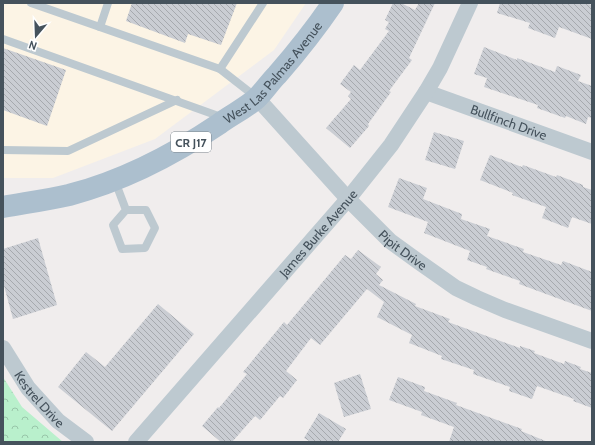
<svg xmlns="http://www.w3.org/2000/svg" width="595" height="445" viewBox="0 0 595 445" font-family="Cabin,sans-serif">
<style>
.commercial{fill:#fcf4e5}
.park{fill:url(#park-crowns)}
.building{fill:url(#building-back-hatch)}
.lines{fill:none;stroke-linecap:round;stroke-linejoin:round}
.lane{stroke:#bdc9d0;stroke-width:8}
.street{stroke:#bdc9d0;stroke-width:16}
.primary{stroke:#acbfce;stroke-width:22}
.labels{text-anchor:middle;dominant-baseline:central;stroke-width:3.5;stroke-linejoin:round;paint-order:stroke}
.shield{fill:#fff;stroke:#7d868d;stroke-width:1}
.shield-label{font-size:12px;font-weight:bold;fill:#45525c}
.street-label{font-size:13px;fill:#45525c;stroke:#fff}
</style>
<defs>
<pattern id="park-crowns" width="20" height="18" patternUnits="userSpaceOnUse"><rect width="20" height="18" fill="#b9f0cc"/><path d="M2 6a3 3 0 1 1 6 0M12 15a3 3 0 1 1 6 0" fill="none" stroke="#98c5a9"/></pattern>
<pattern id="building-back-hatch" width="6" height="6" patternUnits="userSpaceOnUse"><rect width="6" height="6" fill="#cacdd3"/><path d="M-1 5l2 2M0 0l6 6M5-1l2 2" fill="none" stroke="#a6a9ae"/></pattern>
</defs>
<rect width="100%" height="100%" fill="#f0eded"/>
<path class="commercial" d="M3,3H306L274,50L155,139L53,178H3Z"/>
<path class="park" d="M3,377L22,407L63,442H3Z"/>
<g class="building">
<path d="M132,3H237L221,45L188,34L185,43L126,21Z"/>
<path d="M393,3H401L415,10L419,3H435L409,58L412,60L389,91L391,92L368,124L369,126L350,148L326,128L351,99L348,96L351,92L340,84L354,65L360,70L389,31L385,29L389,22L385,20Z"/>
<path d="M500,3H586L592,5V39L559,27L555,38L528,28L530,23L497,13Z"/>
<path d="M484,47L517,60V58L555,72L557,66L581,75L578,81L592,86V118L588,117L586,124L566,116L565,118L537,108L538,105L484,87L487,78L474,74Z"/>
<path d="M3,48L66,70L47,126L3,110Z"/>
<path d="M434,132L464,141L455,169L425,160Z"/>
<path d="M490,155L522,167L523,165L556,177L557,175L583,185V187L592,190V224L572,217L568,228L542,218L546,207L512,195L513,193L480,180Z"/>
<path d="M399,178L427,188L423,199L462,214L461,219L490,229L487,236L524,249L523,252L561,265L563,261L592,272V311L519,284L520,281L486,269L487,267L467,260L470,251L424,233L428,222L388,207Z"/>
<path d="M38,238L57,305L13,319L3,282V249Z"/>
<path d="M358,250L381,267L376,274L383,280L379,285L416,304L415,306L450,319L448,322L520,348V346L535,351L534,353L564,364L565,361L581,367L580,369L592,373V408L573,401L574,399L537,386L532,399L509,391L510,387L473,374L474,370L441,359L442,356L409,343L412,335L377,317L384,302L367,289L320,345L311,338L286,371L297,380L283,398L280,396L260,420L255,416L232,442H221L202,426L218,407L219,408L247,374L243,372L284,322L287,325L345,255L351,259Z"/>
<path d="M158,304L194,334L112,431L58,387L86,352L105,367Z"/>
<path d="M360,374L371,409L344,417L334,383Z"/>
<path d="M398,377L425,387L424,391L457,403L456,405L522,429L521,431L548,442H449L454,427L421,415L422,412L389,400Z"/>
<path d="M319,413L346,429L338,442H311L304,438Z"/>
</g>
<g class="lines">
<g class="lane">
<path d="M31,3L220,69L263,3"/>
<path d="M100,27L108,3"/>
<path d="M3,39L224,118"/>
<path d="M220,69L256,97"/>
<path d="M3,150L68,151L177,100"/>
<path d="M115,181L126,210L113,225L122,249L145,248L155,228L146,210H126"/>
</g>
<g class="street">
<path id="s1" d="M426,92L592,152"/>
<path id="s2" d="M257,98L348,199L390,241L419,262L456,288L477,298L505,310L592,341"/>
<path id="s3" d="M3,348L28,388L58,421L86,442"/>
<path id="s4" d="M136,442L348,199L391,145L426,92L440,68L470,3"/>
</g>
<path class="primary" id="s5" d="M3,207C25,203 47,200 69,195C123,181 173,155 219,124C231,115 246,108 257,98C264,91 270,82 277,75C297,52 316,28 333,3"/>
</g>
<g class="labels">
<rect class="shield" x="171" y="132" width="40" height="20" rx="3"/>
<g class="shield-label">
<text x="191" y="142">CR J17</text>
</g>
<g class="street-label">
<text stroke="none"><textPath href="#s5" startOffset="309">West Las Palmas Avenue</textPath></text>
<text stroke="none"><textPath href="#s1" startOffset="88">Bullfinch Drive</textPath></text>
<text stroke="none"><textPath href="#s4" startOffset="277">James Burke Avenue</textPath></text>
<text stroke="none"><textPath href="#s2" startOffset="211">Pipit Drive</textPath></text>
<text stroke="none"><textPath href="#s3" startOffset="63">Kestrel Drive</textPath></text>
</g>
</g>
<rect width="595" height="445" fill="none" stroke="#45525c" stroke-width="8"/>
<g transform="translate(36 36) rotate(199)" stroke="#ffffff" stroke-width="3" paint-order="stroke">
<path d="M0-3L7 15L0 10L-7 15Z" fill="#45525c"/>
<text y="-6" font-size="11" font-weight="bold" text-anchor="middle" fill="#45525c">N</text>
</g>
</svg>
